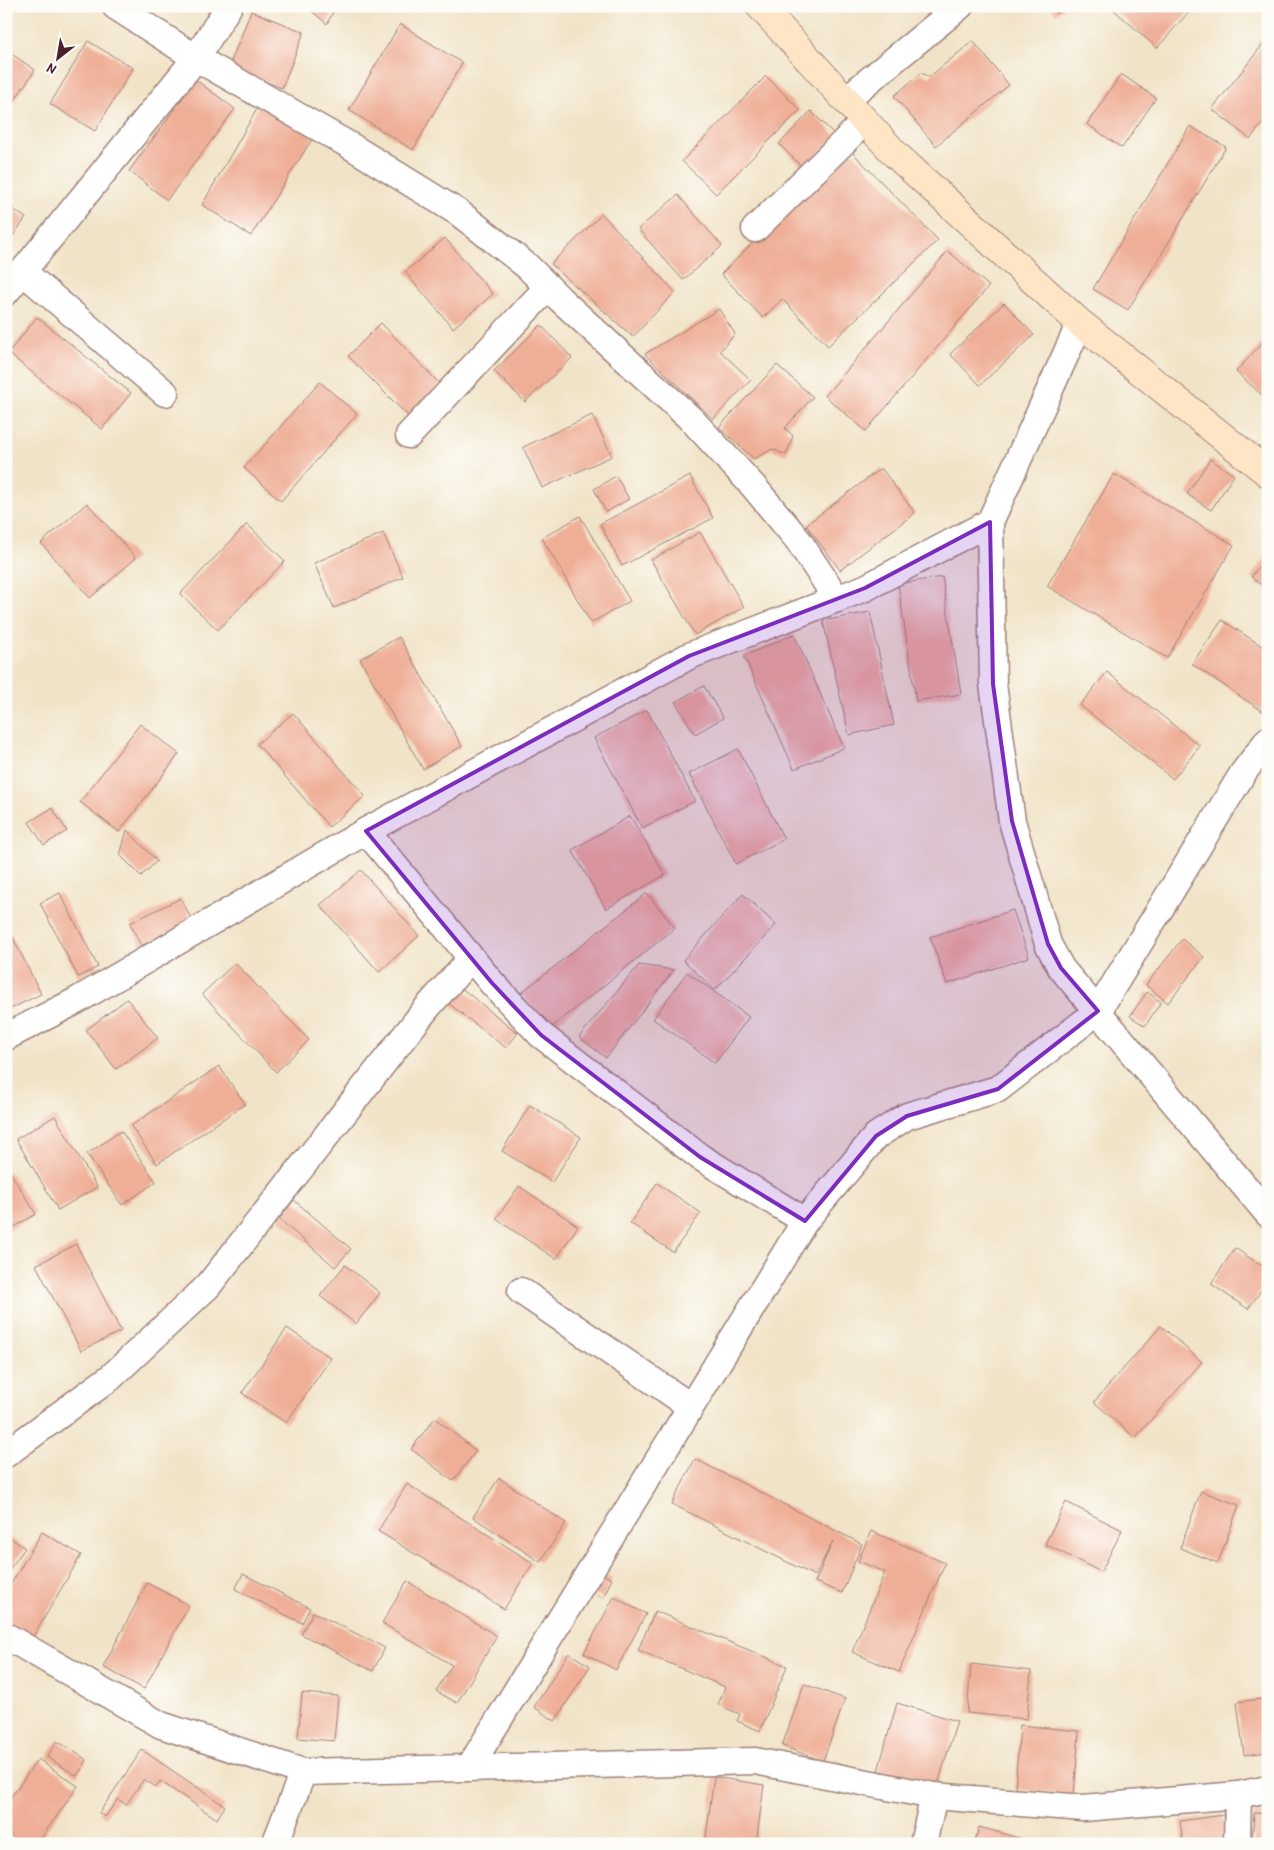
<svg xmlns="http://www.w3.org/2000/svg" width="1274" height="1850" viewBox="0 0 1274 1850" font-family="'Patrick Hand',sans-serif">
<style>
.building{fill:#efaf97}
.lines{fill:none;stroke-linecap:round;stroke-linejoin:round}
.street-casing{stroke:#9e8179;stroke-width:29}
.secondary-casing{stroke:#9e8179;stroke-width:30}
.street{stroke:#fff;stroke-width:26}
.secondary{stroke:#fde5c5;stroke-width:28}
.marked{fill:#7b2cbf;fill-opacity:0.2;stroke:#7b2cbf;stroke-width:4;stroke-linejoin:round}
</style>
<rect width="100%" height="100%" fill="#fdfcf7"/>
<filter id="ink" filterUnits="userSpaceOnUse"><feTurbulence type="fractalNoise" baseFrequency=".02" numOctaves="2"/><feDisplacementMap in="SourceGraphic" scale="10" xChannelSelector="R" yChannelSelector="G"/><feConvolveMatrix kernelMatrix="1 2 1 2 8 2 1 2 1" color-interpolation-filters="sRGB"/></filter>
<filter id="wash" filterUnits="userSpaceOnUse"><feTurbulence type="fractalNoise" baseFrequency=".0096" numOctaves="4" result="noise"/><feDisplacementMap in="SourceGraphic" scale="20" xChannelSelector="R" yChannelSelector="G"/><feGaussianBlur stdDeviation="1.12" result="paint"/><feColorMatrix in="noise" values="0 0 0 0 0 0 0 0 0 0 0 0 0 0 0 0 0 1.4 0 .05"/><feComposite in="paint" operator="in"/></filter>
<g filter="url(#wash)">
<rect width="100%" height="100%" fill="#f1e3c7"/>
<g id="blocks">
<g class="building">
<path d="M306,6H336L327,24Z"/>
<path d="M1050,6H1066L1056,14Z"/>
<path d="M1117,6H1194L1157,48L1114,10Z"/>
<path d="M251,11L304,32L282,88L229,67Z"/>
<path d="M400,24L462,63L413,150L349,110Z"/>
<path d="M1268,38V117L1250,139L1212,109Z"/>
<path d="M88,41L133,68L95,131L50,104Z"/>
<path d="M973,41L1009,85L936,146L894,96L921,73L929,77Z"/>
<path d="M6,50L35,70L6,113Z"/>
<path d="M1121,74L1156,98L1122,148L1087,124Z"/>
<path d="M766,76L800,110L716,194L682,161Z"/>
<path d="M196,80L235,109L167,200L129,171Z"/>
<path d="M261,102L314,136L251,236L202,205Z"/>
<path d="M811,111L836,136L804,169L779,144Z"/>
<path d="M1190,126L1226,147L1128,310L1093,289Z"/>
<path d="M849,149L938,240L828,346L782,299L763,318L721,274Z"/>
<path d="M678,195L722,246L683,280L638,229Z"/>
<path d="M6,204L26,218L6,245Z"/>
<path d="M602,214L675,292L633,337L551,264Z"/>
<path d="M445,238L493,294L453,328L405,272Z"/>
<path d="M948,251L989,286L866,431L825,396Z"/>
<path d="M1004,303L1034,335L980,385L950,354Z"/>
<path d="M719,309L735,334L720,351L751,380L713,419L645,354Z"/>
<path d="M37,317L131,393L102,429L8,353Z"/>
<path d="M381,323L440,384L410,418L348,356Z"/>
<path d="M541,325L572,358L525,402L494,371Z"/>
<path d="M1268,336V400L1236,372Z"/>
<path d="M777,365L813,397L785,428L793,436L786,455L772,449L754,459L719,427Z"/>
<path d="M320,382L357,414L281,501L244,468Z"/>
<path d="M592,415L612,456L542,488L523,447Z"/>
<path d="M1210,459L1234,475L1211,510L1187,494Z"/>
<path d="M881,468L915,513L840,570L806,525Z"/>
<path d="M1114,474L1234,545L1167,658L1047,586Z"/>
<path d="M616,476L629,499L606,512L594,489Z"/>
<path d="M690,476L713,518L622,566L600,524Z"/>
<path d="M87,503L136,558L90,598L41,543Z"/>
<path d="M580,516L630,601L591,623L542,538Z"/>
<path d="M247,524L285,561L218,630L180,594Z"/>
<path d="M700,532L744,607L695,635L651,560Z"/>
<path d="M383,533L403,577L334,608L314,563Z"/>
<path d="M1268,554V590L1251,577Z"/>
<path d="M942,577L961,694L916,701L898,584Z"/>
<path d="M870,612L894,725L849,735L823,621Z"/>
<path d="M1222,620L1268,650V715L1192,664Z"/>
<path d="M794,634L844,748L794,769L744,656Z"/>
<path d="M399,637L462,746L423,769L360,659Z"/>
<path d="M1107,672L1200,746L1173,779L1080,705Z"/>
<path d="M704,686L723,718L695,734L675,702Z"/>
<path d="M647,710L695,801L642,828L594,738Z"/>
<path d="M293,713L365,796L329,827L257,744Z"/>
<path d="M140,724L179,754L119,832L80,802Z"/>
<path d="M738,749L784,839L736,864L689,774Z"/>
<path d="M52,808L67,831L44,845L29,822Z"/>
<path d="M630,816L665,875L606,909L572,850Z"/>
<path d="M127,830L157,861L141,876L120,855Z"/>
<path d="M361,870L419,936L379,972L320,905Z"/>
<path d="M60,893L98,967L78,977L40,903Z"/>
<path d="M647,893L675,928L550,1029L521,993Z"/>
<path d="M743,894L776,925L715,990L683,960Z"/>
<path d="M181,898L192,921L141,946L130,923Z"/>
<path d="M1013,910L1029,957L947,984L930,937Z"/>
<path d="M6,924L41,994L6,1011Z"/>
<path d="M1182,939L1204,957L1168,1003L1146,985Z"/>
<path d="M235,963L309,1040L276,1072L202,994Z"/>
<path d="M639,965L674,970L606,1058L579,1037Z"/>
<path d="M687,972L749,1017L715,1063L653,1019Z"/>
<path d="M460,987L518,1033L506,1048L448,1003Z"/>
<path d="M1147,992L1161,1002L1145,1026L1130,1016Z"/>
<path d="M127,999L158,1038L116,1069L86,1030Z"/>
<path d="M219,1066L245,1104L157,1164L131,1126Z"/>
<path d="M530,1105L581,1137L552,1182L502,1151Z"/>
<path d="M55,1116L97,1187L58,1210L16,1139Z"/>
<path d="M121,1131L156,1182L122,1205L87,1154Z"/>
<path d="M10,1172L36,1214L6,1232V1174Z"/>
<path d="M657,1183L701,1213L673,1252L630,1223Z"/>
<path d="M519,1186L578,1226L556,1259L496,1219Z"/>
<path d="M294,1200L351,1249L335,1267L279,1219Z"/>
<path d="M76,1244L121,1331L81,1351L36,1265Z"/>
<path d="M1235,1248L1268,1270V1280L1248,1309L1211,1284Z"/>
<path d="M345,1265L380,1293L356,1324L320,1296Z"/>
<path d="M1161,1326L1202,1362L1135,1438L1094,1402Z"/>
<path d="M287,1328L331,1358L286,1423L242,1393Z"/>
<path d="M435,1418L476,1451L453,1481L411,1449Z"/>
<path d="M695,1459L862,1544L842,1593L815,1582L833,1541L815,1576L672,1504Z"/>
<path d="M499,1478L566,1523L540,1562L473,1517Z"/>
<path d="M407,1484L533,1563L504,1609L378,1531Z"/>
<path d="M1201,1491L1239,1505L1218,1563L1180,1548Z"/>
<path d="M1066,1502L1122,1530L1101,1572L1045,1544Z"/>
<path d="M871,1531L945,1563L899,1672L852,1652L885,1572L858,1561Z"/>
<path d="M42,1532L81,1555L33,1637L6,1621V1592Z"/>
<path d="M6,1535L25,1548L6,1574Z"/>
<path d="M594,1570L612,1579L603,1598L584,1589Z"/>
<path d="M243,1574L310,1608L302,1623L235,1589Z"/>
<path d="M407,1581L497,1636L457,1703L436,1691L452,1665L382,1623Z"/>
<path d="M147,1583L189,1605L144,1689L103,1667Z"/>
<path d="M614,1597L646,1614L616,1670L584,1653Z"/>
<path d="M655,1611L787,1666L760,1731L737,1721L740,1714L718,1705L725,1687L638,1650Z"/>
<path d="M313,1612L385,1648L373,1671L301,1634Z"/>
<path d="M569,1653L590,1666L555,1721L534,1707Z"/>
<path d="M971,1664L1031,1671L1027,1719L967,1713Z"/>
<path d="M804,1684L845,1699L823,1761L782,1746Z"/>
<path d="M302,1693L338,1696L334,1741L298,1738Z"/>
<path d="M1268,1698V1752L1244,1755L1237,1702Z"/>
<path d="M897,1703L957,1721L936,1791L877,1774Z"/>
<path d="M1020,1725L1079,1731L1074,1795L1015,1789Z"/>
<path d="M57,1741L87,1760L77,1776L47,1757Z"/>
<path d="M142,1750L225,1806L217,1819L160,1781L156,1787L144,1779L126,1805L118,1799L105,1817L99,1813Z"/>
<path d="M38,1759L78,1786L37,1844H23L6,1832V1804Z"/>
<path d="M714,1777L764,1785L756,1844H705Z"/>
<path d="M1254,1813L1268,1814V1844H1252Z"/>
<path d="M1223,1815L1227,1841L1183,1844L1180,1821Z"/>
<path d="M979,1827L1023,1839L1022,1844H974Z"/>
</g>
</g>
</g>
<g filter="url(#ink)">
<use href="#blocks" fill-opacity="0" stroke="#9e8179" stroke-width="1"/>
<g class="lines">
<defs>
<g id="street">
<path d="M115,6L196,58L349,145L459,213L527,266L561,300L692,420L754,487L798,540L837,599"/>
<path d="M845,100L960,6"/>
<path d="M755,229L865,121"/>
<path d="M22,271L165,393"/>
<path d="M6,292L196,58L229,6"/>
<path d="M1080,323L990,522L993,684L1012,821L1048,944L1061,968L1268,1214"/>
<path d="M409,435L548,287"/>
<path d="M366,831L492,983L541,1035L700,1157L805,1221"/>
<path d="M6,1037L76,1001L366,831L689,656L865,588L990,522"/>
<path d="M521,1291L690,1406"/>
<path d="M6,1454L111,1377L208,1286L426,1009L471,958"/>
<path d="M6,1636L161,1725L303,1772L755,1761L934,1796L1083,1808L1238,1795L1268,1789"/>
<path d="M469,1768L805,1221L876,1136L907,1116L998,1089L1098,1011L1243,773L1268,740"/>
<path d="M275,1844L303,1772"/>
<path d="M923,1844L934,1796"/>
<path d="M1237,1844L1238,1795"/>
</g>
<path id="secondary" d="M760,6L896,155L1080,323L1268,473"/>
</defs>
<use href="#street" class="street-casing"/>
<use href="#secondary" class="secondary-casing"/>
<use href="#street" class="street"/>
<use href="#secondary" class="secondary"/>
</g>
</g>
<path class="marked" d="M990,522L993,684L1012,821L1048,944L1061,968L1098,1011L998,1089L907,1116L876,1136L805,1221L700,1157L541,1035L492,983L366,831L689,656L865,588Z"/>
<rect width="1274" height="1850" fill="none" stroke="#fdfcf7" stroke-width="25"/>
<g transform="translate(58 58) rotate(211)" stroke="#fdfcf7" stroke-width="4" paint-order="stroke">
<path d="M0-4L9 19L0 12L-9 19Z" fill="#4a1f2b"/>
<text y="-8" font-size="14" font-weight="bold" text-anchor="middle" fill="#4a1f2b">N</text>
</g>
</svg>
